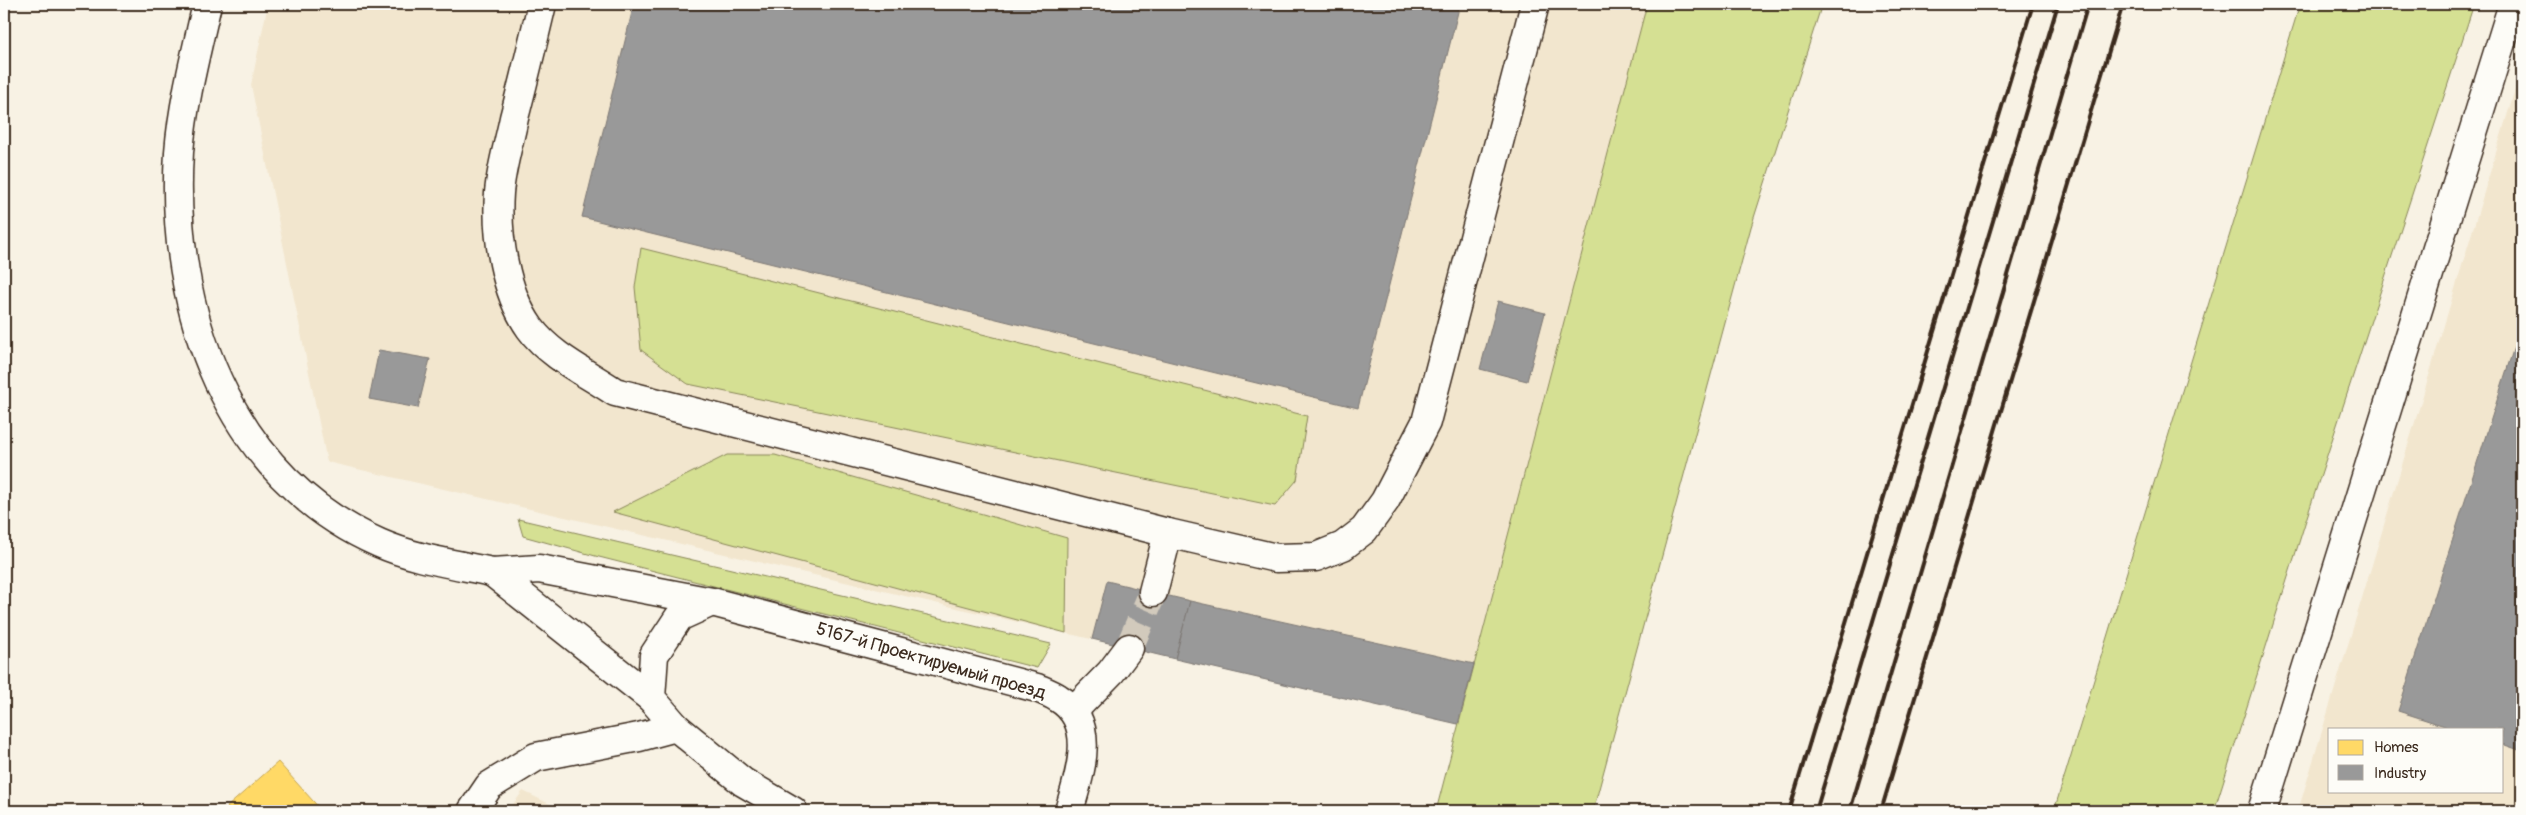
<svg xmlns="http://www.w3.org/2000/svg" width="2526" height="815" viewBox="0 0 2526 815" font-family="Pangolin,sans-serif">
<style>
.built{fill:#f2e6ce;fill-rule:evenodd}
.green{fill:#d5e093;stroke:#888558}
.homes{fill:#ffd966;stroke:#c4a450}
.industry{fill:#999;stroke:#7d7874}
.lines{fill:none;stroke-linecap:round;stroke-linejoin:round}
.minor-tunnel{stroke:#d2cabc;stroke-width:28;stroke-dasharray:28 14;stroke-linecap:butt}
.minor-casing{stroke:#3b2a1e;stroke-width:31}
.minor{stroke:#fdfcf7;stroke-width:28}
.rail{stroke:#3b2a1e;stroke-width:4}
.labels{text-anchor:middle;dominant-baseline:central;stroke-width:5;stroke-linejoin:round;paint-order:stroke}
.street-label{font-size:18px;fill:#3b2a1e;stroke:#fdfcf7}
</style>
<rect width="100%" height="100%" fill="#f8f2e4"/>
<filter id="ink" filterUnits="userSpaceOnUse"><feTurbulence type="fractalNoise" baseFrequency=".02" numOctaves="2"/><feDisplacementMap in="SourceGraphic" scale="10" xChannelSelector="R" yChannelSelector="G"/><feConvolveMatrix kernelMatrix="1 2 1 2 8 2 1 2 1" color-interpolation-filters="sRGB"/></filter>
<g filter="url(#ink)">
<g class="built">
<path d="M268,4H1650L1458,724L327,462L251,85Z"/>
<path d="M2522,66V811H2298ZM2330,729H2502V791H2330Z"/>
<path d="M523,791L564,811H508Z"/>
</g>
<g class="green">
<path d="M1647,4H1822L1751,227L1593,811H1436Z"/>
<path d="M2300,4H2474L2307,517L2214,811H2054Z"/>
<path d="M641,248L1307,416L1297,480L1275,506L688,384L641,350L635,287Z"/>
<path d="M727,455H775L1067,538L1066,633L613,512Z"/>
<path d="M518,519L1051,644L1037,668L599,557L523,536Z"/>
</g>
<path class="homes" d="M278,762L322,811H231L227,807Z"/>
<g class="industry">
<path d="M634,4H1460L1358,408L582,217Z"/>
<path d="M1498,301L1545,313L1527,381L1480,369Z"/>
<path d="M2522,322V751L2502,744V729H2454L2398,711Z"/>
<path d="M379,350L430,359L418,408L369,399Z"/>
<path d="M1107,581L1190,601L1175,659L1092,639Z"/>
<path d="M1190,601L1474,664L1458,724L1175,659Z"/>
</g>
<g class="lines">
<path class="minor-tunnel" d="M1129,648L1153,592"/>
<defs>
<g id="minor">
<path d="M207,4C196,53 183,102 179,152C169,309 227,476 379,543C415,559 455,564 492,572"/>
<path d="M542,4C533,42 524,80 514,118C509,143 501,168 499,193C496,236 505,293 530,328C550,356 587,373 615,392L1168,533"/>
<path d="M1153,592L1168,533L1276,558L1316,557L1343,546L1364,530L1385,501L1426,422L1535,4"/>
<path d="M712,602L679,617L654,655L651,698L676,727L743,782L793,811"/>
<path d="M651,698L492,572L539,569L712,602L1037,688C1044,691 1052,694 1058,698C1099,722 1079,776 1069,811"/>
<path d="M1073,711L1111,672L1129,648"/>
<path d="M472,811L489,786L536,757L639,737L676,727"/>
<path d="M2262,811L2513,4"/>
</g>
</defs>
<use href="#minor" class="minor-casing"/>
<use href="#minor" class="minor"/>
<g class="rail">
<path d="M1789,811L2033,4"/>
<path d="M1816,811L2058,4"/>
<path d="M1850,811L2088,4"/>
<path d="M1881,811L2123,4"/>
</g>
</g>
</g>
<g class="labels">
<g class="street-label">
<text transform="translate(931 661) rotate(16)">5167-й Проектируемый проезд</text>
</g>
</g>
<rect width="2526" height="815" fill="none" stroke="#fdfcf7" stroke-width="20"/>
<rect x="10" y="10" width="2506" height="795" fill="none" stroke="#3b2a1e" stroke-width="2" filter="url(#ink)"/>
<rect x="2328" y="728" width="175" height="65" fill="#fdfcf7" stroke="#afa8a0"/>
<rect x="2338" y="740" width="25" height="15" fill="#ffd966" stroke="#afa8a0"/>
<text x="2374" y="752" font-size="15" fill="#3b2a1e">Homes</text>
<rect x="2338" y="765" width="25" height="15" fill="#999999" stroke="#afa8a0"/>
<text x="2374" y="778" font-size="15" fill="#3b2a1e">Industry</text>
</svg>
